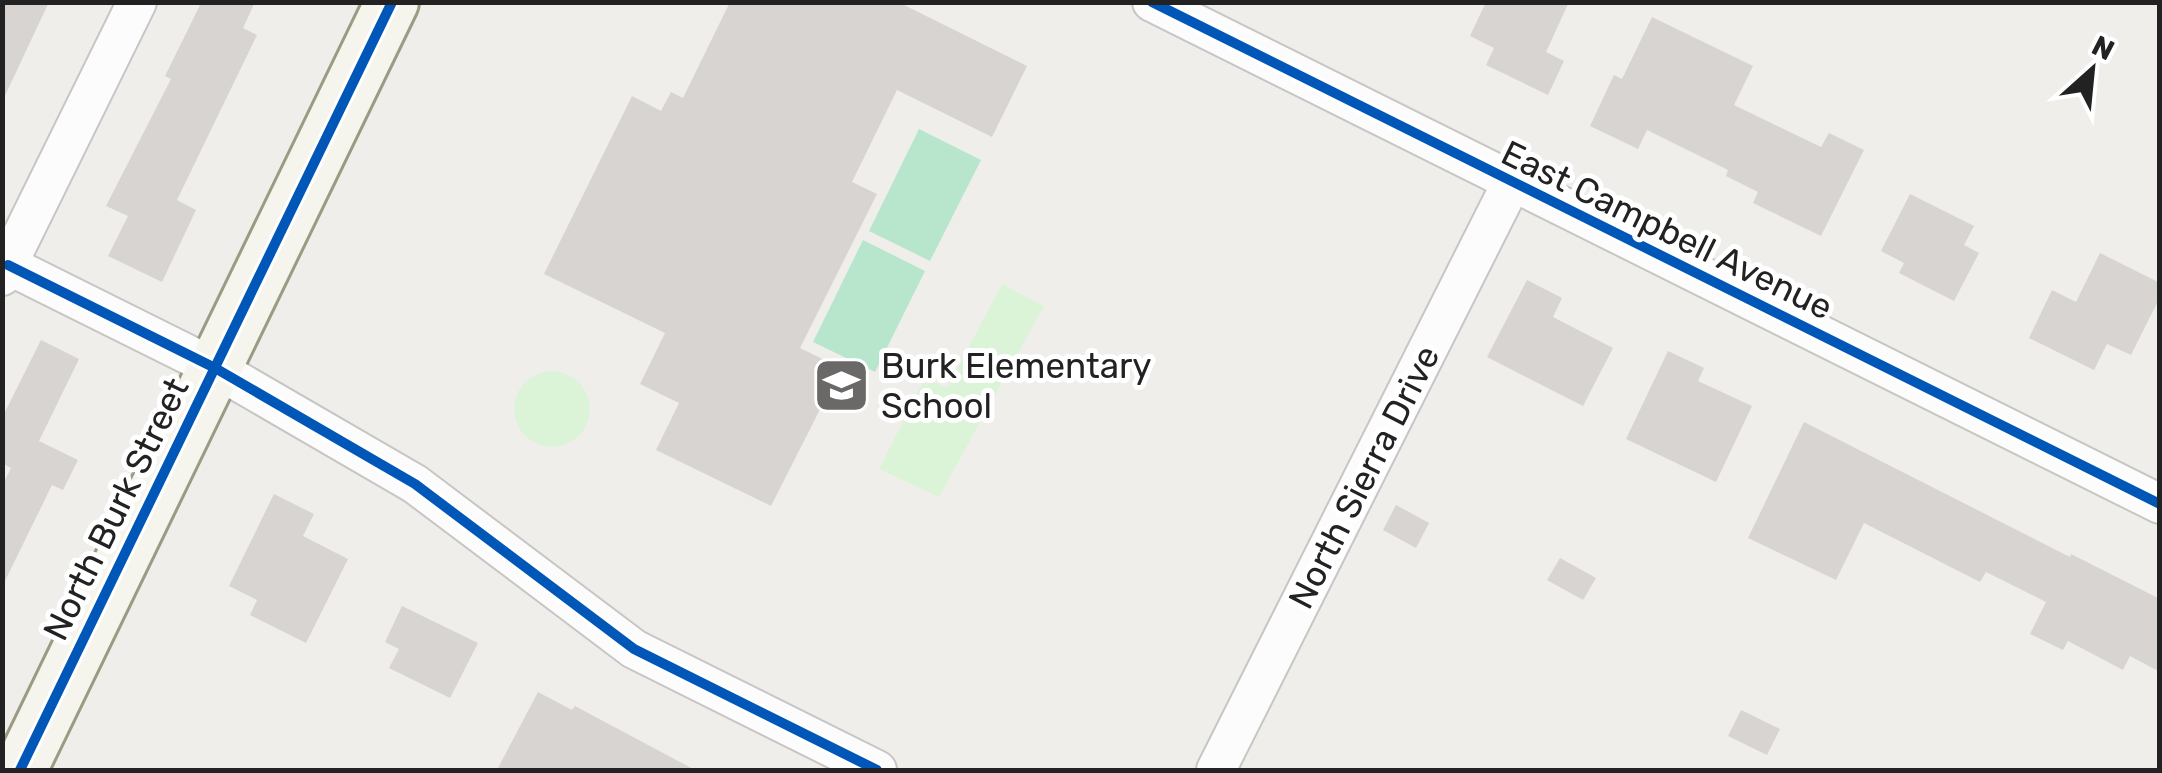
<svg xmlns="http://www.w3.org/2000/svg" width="2162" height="773" viewBox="0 0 2162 773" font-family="Rubik,sans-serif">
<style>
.park{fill:#dbf4d8}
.pitch{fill:#b7e6cd}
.building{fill:#d7d4d2}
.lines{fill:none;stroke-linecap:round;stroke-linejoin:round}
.street-casing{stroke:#c7c6c5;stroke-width:42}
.secondary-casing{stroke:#9b9a82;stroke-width:58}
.street{stroke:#fdfcfc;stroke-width:38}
.secondary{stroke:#f5f4ed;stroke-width:52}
.cycleway-casing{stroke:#fff;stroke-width:16}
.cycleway{stroke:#0057b8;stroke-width:10}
.labels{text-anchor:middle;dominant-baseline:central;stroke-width:10;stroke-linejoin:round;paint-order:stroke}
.street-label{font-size:35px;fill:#222;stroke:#fff}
.poi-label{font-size:35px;fill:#222;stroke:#fff;text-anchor:start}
</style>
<rect width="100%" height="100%" fill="#f0eeeb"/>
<g class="park">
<path d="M1002,284L1044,306L939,497L879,469L925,378L947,388Z"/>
<circle cx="552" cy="409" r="38"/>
</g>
<g class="pitch">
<path d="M919,129L981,160L930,261L869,231Z"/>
<path d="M863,240L925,271L875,372L813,342Z"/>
</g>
<g class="building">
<path d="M2,2H49L2,102Z"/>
<path d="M255,2L243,28L257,35L177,200L196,210L162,282L108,256L128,216L106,206L171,79L165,76L201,3Z"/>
<path d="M730,2H898L1027,66L992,137L897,90L852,182L877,194L800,348L841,368L771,506L656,450L679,403L640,384L665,333L544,274L632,96L661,111L671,92L683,98Z"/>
<path d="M1486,2H1569L1546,52L1564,61L1548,95L1486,65L1494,48L1470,36Z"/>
<path d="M1652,17L1753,66L1734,105L1821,147L1829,133L1864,150L1821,236L1753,203L1758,192L1726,176L1728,170L1647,130L1638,149L1590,126L1614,75L1622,79Z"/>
<path d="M1910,194L1974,226L1964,245L1979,253L1954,301L1899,273L1904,263L1881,251Z"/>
<path d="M2100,253L2160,283V297L2131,355L2107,344L2094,370L2029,338L2052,290L2076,302Z"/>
<path d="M1527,280L1562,298L1553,317L1613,348L1583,406L1487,357Z"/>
<path d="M41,340L79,359L39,441L78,460L63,490L52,485L2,587V486L11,468L2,463V418Z"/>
<path d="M1668,351L1704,368L1698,381L1752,406L1716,482L1626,439Z"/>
<path d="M1804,422L2070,557L2071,554L2160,599V672L2130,656L2123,670L2068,641L2063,650L2030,634L2046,602L1986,572L1980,582L1864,523L1836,580L1748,538Z"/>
<path d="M274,494L314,514L303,536L348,559L306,643L250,615L257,600L229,586Z"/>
<path d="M1396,505L1429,523L1416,548L1383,530Z"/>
<path d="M1560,558L1596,578L1583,600L1547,580Z"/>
<path d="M402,606L478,643L450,698L389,668L399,649L385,642Z"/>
<path d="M538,692L572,710L575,706L695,770H497Z"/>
<path d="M1741,710L1780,729L1767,755L1728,736Z"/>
</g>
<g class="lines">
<defs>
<g id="street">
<path d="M1152,2L2160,504"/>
<path d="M8,265L215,368L415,484L634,649L877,770"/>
<path d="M2,276L137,2"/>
<path d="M1216,770L1511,184"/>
</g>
<path id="secondary" d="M20,770L392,2"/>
</defs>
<use href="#street" class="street-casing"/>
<use href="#secondary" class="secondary-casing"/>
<use href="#street" class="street"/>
<use href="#secondary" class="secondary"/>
<defs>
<g id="cycleway">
<path d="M1152,2L2160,504"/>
<path d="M8,265L215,368L415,484L634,649L877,770"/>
<path d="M20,770L392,2"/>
</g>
</defs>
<use href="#cycleway" class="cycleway-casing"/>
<use href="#cycleway" class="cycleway"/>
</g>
<defs>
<symbol id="school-square" viewBox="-11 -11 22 22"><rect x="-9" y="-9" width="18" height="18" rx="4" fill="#6a6968" stroke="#fff"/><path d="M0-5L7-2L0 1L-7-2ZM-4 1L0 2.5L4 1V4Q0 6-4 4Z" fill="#fff"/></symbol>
</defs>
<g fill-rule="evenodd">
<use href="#school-square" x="810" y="354" width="63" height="63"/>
</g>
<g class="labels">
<g class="street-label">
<text transform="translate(1667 230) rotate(26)">East Campbell Avenue</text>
<text transform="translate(1364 477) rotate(-63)">North Sierra Drive</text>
<text transform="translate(116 509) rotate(-64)">North Burk Street</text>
</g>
<g class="poi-label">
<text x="881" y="366">Burk Elementary<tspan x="881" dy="40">School</tspan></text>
</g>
</g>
<rect width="2162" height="773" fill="none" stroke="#222222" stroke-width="10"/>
<g transform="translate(2092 70) rotate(27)" stroke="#ffffff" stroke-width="8" paint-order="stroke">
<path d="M0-8L18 38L0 25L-18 38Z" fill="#222222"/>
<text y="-15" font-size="28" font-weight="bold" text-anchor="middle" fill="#222222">N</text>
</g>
</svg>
